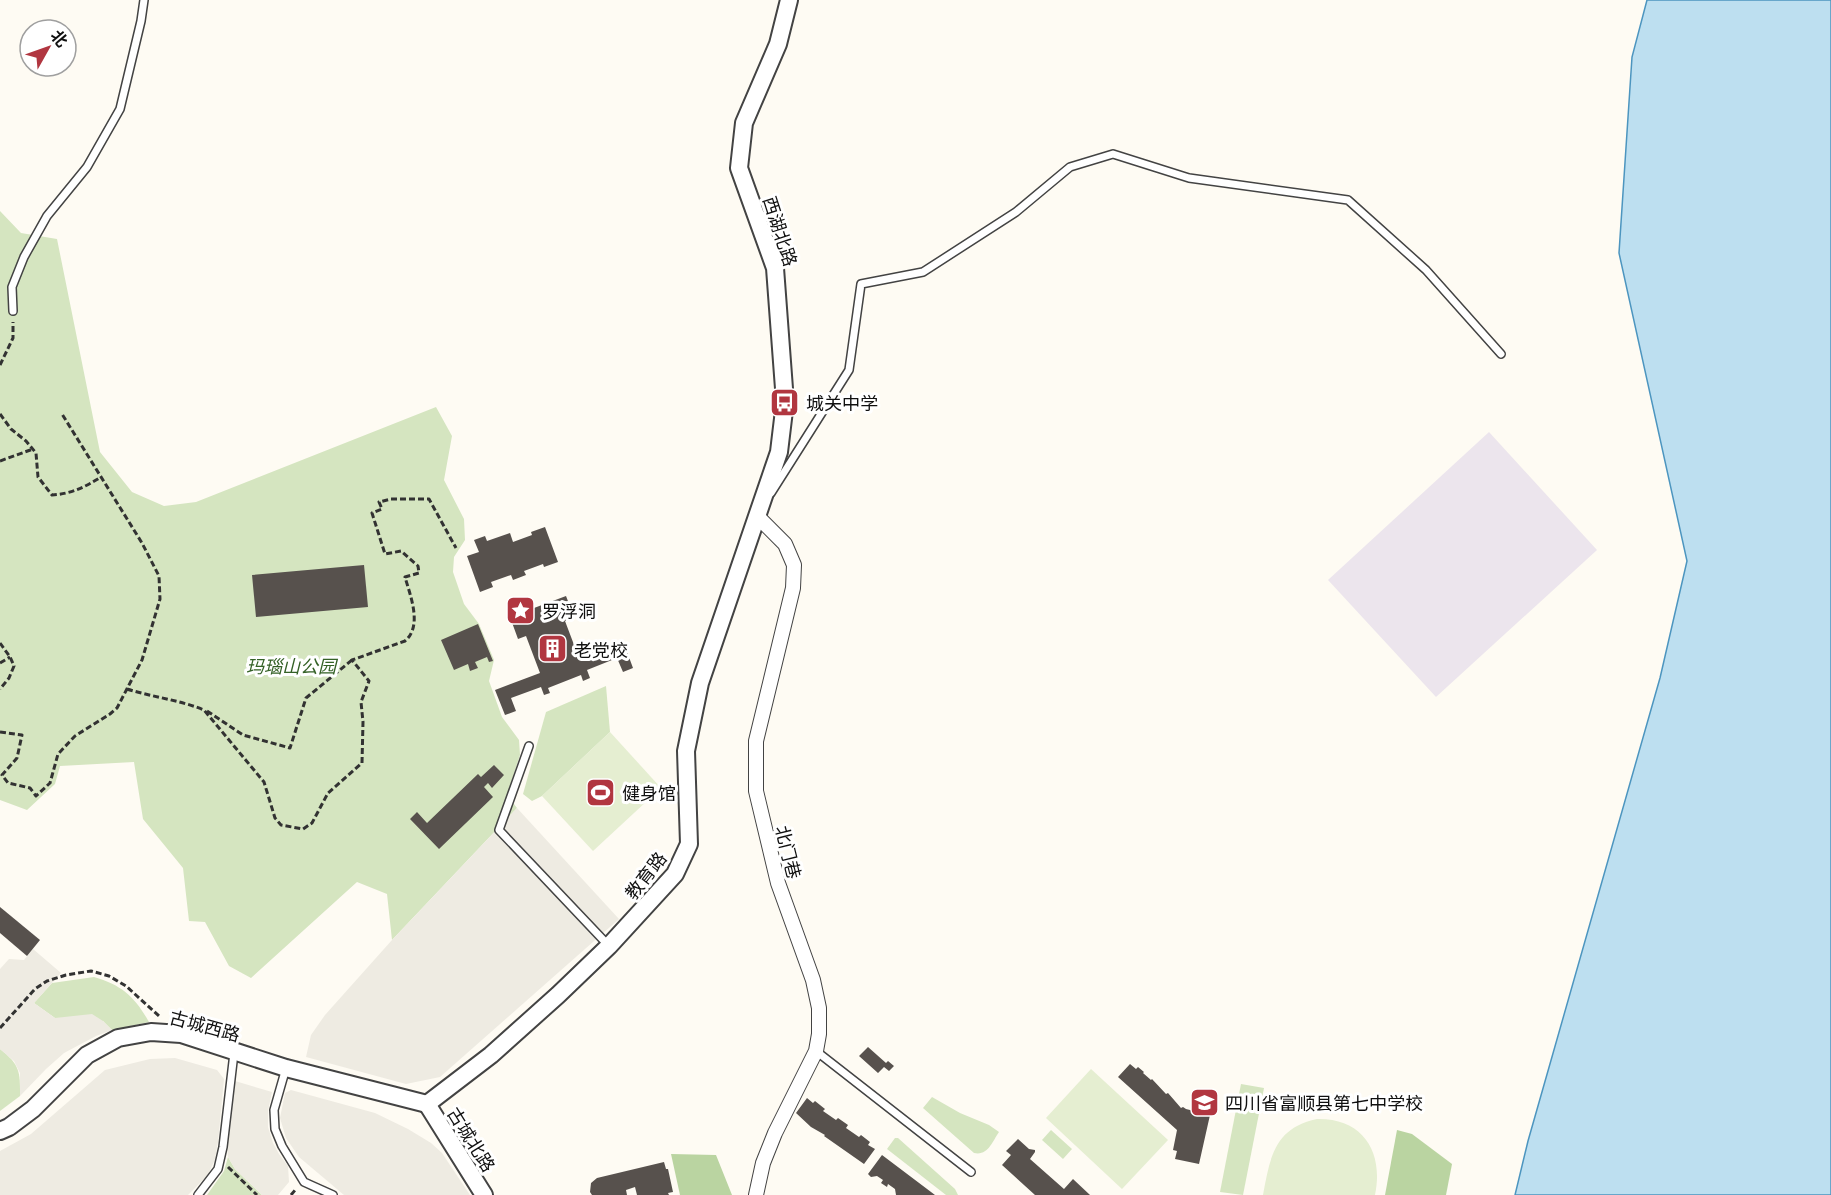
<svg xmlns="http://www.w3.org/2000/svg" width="1831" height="1195" viewBox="0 0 1831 1195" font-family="Literata,'Noto Sans SC',serif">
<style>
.industrial{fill:#ece5ed}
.green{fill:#d5e5c0}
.forest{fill:#bad4a1}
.pitch{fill:#e5eed1}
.plaza{fill:#eeebe2}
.water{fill:#bddff0;stroke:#4c95bf;stroke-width:1.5}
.building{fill:#57514d}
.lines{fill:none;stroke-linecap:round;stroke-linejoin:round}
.service-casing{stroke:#434343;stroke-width:10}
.minor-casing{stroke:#434343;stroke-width:16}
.tertiary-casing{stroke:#434343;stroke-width:20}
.path{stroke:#323232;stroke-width:3;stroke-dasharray:6 3;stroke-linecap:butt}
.service{stroke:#fff;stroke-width:7}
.minor{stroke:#fff;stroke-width:14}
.tertiary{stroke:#fff;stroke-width:16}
.labels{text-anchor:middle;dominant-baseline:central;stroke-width:6;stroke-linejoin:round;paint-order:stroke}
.street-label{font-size:18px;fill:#101010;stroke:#fff}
.poi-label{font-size:18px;fill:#101010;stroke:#fff;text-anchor:start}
.park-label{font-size:18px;font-style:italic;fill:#346126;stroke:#fff}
</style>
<rect width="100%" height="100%" fill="#fefbf3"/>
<path class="industrial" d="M1489,432L1597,550L1436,697L1328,580Z"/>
<g class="green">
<path d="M0,211L21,233L57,239L100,452L132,492L164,506L196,502L436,407L452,436L444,480L464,519L465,540L454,557L453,572L464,604L479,624L494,660L489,681L502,717L519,740L520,755L507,795L517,808L392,940L387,894L357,882L251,978L229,966L205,922L189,921L183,868L143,819L134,762L60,766L55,784L27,810L0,800Z"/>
<path d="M606,686L610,732L542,796L532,801L523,794L546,712Z"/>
<path d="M94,977C122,985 135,997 149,1022L112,1030L103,1021L55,1018L34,1003L52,983Z"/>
<path d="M0,1049C20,1065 20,1071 20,1096L0,1111Z"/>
<path d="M1241,1084L1264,1088L1243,1195L1220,1192Z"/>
<path d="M932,1097L960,1113L989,1125L999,1132C992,1142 988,1156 974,1153L923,1108Z"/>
<path d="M1051,1130L1072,1149L1063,1159L1042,1140Z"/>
<path d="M895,1138H898L955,1189L958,1195H946L887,1149Z"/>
<path d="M228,1157L235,1169L262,1195H207L224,1171Z"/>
</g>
<g class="forest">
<path d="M1397,1130L1412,1134L1452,1164L1446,1195H1385Z"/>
<path d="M671,1154L716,1155L732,1195H680Z"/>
</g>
<g class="pitch">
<path d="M610,732L661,788L593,851L542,796Z"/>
<path d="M1091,1069L1168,1140L1122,1189L1046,1118Z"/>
<path d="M1317,1119C1363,1118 1384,1152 1375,1195H1263C1270,1158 1274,1128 1317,1119Z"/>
</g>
<g class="plaza">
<path d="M517,808L619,919L440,1077L406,1084L306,1057L311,1035L325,1015L392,940Z"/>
<path d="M33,949L61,973L34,1003L55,1018L92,1014L103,1021L112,1030L96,1036L64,1053L46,1069L20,1096V1073L14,1061L0,1049V969L9,959L24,960Z"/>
<path d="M175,1058L217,1070L224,1079L218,1142L215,1159L208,1175L188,1195H0V1151L31,1134L105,1070L150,1059Z"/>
<path d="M235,1081L272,1092L268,1111V1127L273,1143L279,1154L288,1166L289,1182L278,1195H262L235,1169L228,1157L227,1145Z"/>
<path d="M291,1090L375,1113L408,1129L431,1143L442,1153L470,1195H344L299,1157L286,1138L280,1118L285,1093Z"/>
</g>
<path class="water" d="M1647,0H1831V1195H1515L1528,1141L1660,678L1687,561L1619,253L1632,57Z"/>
<g class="building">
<path d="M545,527L558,562L544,567L543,564L524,571L526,575L513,580L511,575L491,582L493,587L480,592L467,556L479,552L474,540L485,536L487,541L510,533L513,542L532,535L531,532Z"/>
<path d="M364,565L368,607L256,617L252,575Z"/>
<path d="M566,596L574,617L565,621L579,658L623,641L633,668L623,672L617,658L587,670L590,678L583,681L581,675L548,688L550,693L544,695L541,687L511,698L516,711L505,715L495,690L540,673L526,636L518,639L510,617Z"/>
<path d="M478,624L493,661L489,662L487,657L475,662L478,668L470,671L468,664L454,670L441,640Z"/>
<path d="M494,765L504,775L492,788L488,783L484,787L493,797L439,849L410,819L417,812L427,823L478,774L481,777Z"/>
<path d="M0,907L40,940L27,956L0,933Z"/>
<path d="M868,1047L886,1063L888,1061L894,1066L889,1071L884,1067L878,1073L859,1056Z"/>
<path d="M1130,1064L1136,1069L1138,1067L1144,1072L1143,1073L1151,1080L1152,1079L1166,1094L1168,1093L1181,1108L1183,1107L1186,1109L1210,1115L1199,1164L1175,1159L1177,1151L1173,1150L1177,1130L1118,1077Z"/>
<path d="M807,1098L813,1103L815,1101L825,1109L823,1111L836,1120L838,1118L848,1125L846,1128L859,1137L861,1135L870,1142L868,1145L875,1149L864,1164L824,1136L825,1135L811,1127L796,1113Z"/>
<path d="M1018,1139L1029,1149L1035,1150V1152L1030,1159L1064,1189L1073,1179L1090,1195H1035L1002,1165L1011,1155L1006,1151Z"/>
<path d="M882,1155L935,1195H896L895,1189L888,1184L887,1187L881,1183L883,1180L877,1176L871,1177L868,1174Z"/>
<path d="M664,1162L666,1169H668L673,1192L668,1193L669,1195H637L635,1187L626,1190L627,1195H592L590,1192L591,1183L597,1178Z"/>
</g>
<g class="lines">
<defs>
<g id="service">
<path d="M13,311L12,287L24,257L47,216L87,167L120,109L141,21L144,0"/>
<path d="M771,493L849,370L861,284L923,272L1016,212L1070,167L1113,154L1189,178L1348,200L1426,270L1501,354"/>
<path d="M529,746L499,830L609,946"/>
<path d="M816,1051L971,1172"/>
<path d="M286,1068L274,1110L275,1129L282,1146L304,1182L333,1195"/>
<path d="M198,1195L218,1169L223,1147L234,1053"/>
</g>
<path id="minor" d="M756,1195L763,1163L775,1133L816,1051L819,1034V1008L813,980L778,883L756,791V741L793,588L794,565L785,544L757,516"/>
<g id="tertiary">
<path d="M427,1104L491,1055L558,995L609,946L675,874L689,844L686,751L700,683L779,452L785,402L775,268L739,168L744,123L778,44L789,0"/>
<path d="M427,1104L484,1195"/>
<path d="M0,1131L9,1127L33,1109L87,1055L118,1038L151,1032L181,1034L286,1068L427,1104"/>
</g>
</defs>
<use href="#service" class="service-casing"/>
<use href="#minor" class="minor-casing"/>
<use href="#tertiary" class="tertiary-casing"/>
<g class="path">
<path d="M0,365L13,338V322"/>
<path d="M0,414L11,429L26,441L36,453L38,477L52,495C71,494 85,487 101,477"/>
<path d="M0,461L33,449"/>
<path d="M0,643L10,657L14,666L9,678L0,689"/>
<path d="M0,663L10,657"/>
<path d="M127,689C152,697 180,700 204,710L264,782L275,818L281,825L303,829L312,823L328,793L362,763L363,722L361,702L369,681L352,660L405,641C423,626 410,595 405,577L419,573L418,566L401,551L385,554L372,513L382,509L379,502L391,499H429L456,548"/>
<path d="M207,711L243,735L290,748L306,698L352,660"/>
<path d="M0,732L22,735L17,758L2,775L8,783L30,788L36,796L50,783L58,754L75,736L110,714L117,708L142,660L160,599L159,576L142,543L62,414"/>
<path d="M0,1028L35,989L47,981L66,975L91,971L109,976L126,986L159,1016"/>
<path d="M228,1167L257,1195"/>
<path d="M291,1195L296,1189"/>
</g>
<use href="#service" class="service"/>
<use href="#minor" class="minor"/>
<use href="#tertiary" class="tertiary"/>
</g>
<defs>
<symbol id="bus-square" viewBox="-11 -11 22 22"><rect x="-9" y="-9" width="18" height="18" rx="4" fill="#b13640" stroke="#fff"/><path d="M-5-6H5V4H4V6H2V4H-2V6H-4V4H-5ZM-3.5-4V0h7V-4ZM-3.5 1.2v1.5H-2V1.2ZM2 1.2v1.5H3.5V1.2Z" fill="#fff"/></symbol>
<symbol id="sight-square" viewBox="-11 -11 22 22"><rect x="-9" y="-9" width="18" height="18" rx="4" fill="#b13640" stroke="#fff"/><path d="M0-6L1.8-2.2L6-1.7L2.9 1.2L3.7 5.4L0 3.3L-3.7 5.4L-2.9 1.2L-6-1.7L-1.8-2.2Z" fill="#fff"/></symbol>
<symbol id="building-square" viewBox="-11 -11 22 22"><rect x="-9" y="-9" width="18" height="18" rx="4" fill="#b13640" stroke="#fff"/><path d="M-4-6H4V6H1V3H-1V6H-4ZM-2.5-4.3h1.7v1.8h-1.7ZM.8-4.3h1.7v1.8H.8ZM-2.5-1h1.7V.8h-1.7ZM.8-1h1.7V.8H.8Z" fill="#fff"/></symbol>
<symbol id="stadium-square" viewBox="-11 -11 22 22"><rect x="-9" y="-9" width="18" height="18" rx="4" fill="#b13640" stroke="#fff"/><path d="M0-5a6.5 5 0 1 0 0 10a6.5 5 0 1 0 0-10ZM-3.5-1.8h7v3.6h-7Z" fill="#fff"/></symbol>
<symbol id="school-square" viewBox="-11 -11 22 22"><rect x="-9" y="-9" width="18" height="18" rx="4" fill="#b13640" stroke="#fff"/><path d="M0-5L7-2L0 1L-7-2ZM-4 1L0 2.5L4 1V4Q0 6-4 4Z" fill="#fff"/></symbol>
</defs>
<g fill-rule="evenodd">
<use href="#bus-square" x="768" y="386" width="33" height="33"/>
<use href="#sight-square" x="504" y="594" width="33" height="33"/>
<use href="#building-square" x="536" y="632" width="33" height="33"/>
<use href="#stadium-square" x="584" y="776" width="33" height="33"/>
<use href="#school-square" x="1188" y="1086" width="33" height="33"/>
</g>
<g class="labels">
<g class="street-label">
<text transform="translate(781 231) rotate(72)">西湖北路</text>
<text transform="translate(789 852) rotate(76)">北门巷</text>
<text transform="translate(645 875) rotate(-52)">教育路</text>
<text transform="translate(205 1025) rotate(15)">古城西路</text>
<text transform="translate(472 1139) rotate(58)">古城北路</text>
</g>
<g class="poi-label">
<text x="806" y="402">城关中学</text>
<text x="542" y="610">罗浮洞</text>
<text x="574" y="649">老党校</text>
<text x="622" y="792">健身馆</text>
<text x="1225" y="1102">四川省富顺县第七中学校</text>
</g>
<g class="park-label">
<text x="291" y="665">玛瑙山公园</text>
</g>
</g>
<g transform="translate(48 48) rotate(50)"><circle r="28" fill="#ffffff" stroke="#9f9f9f" stroke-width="1.5"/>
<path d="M0-4.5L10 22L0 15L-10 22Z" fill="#b13640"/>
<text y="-9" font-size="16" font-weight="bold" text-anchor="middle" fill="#101010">北</text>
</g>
</svg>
